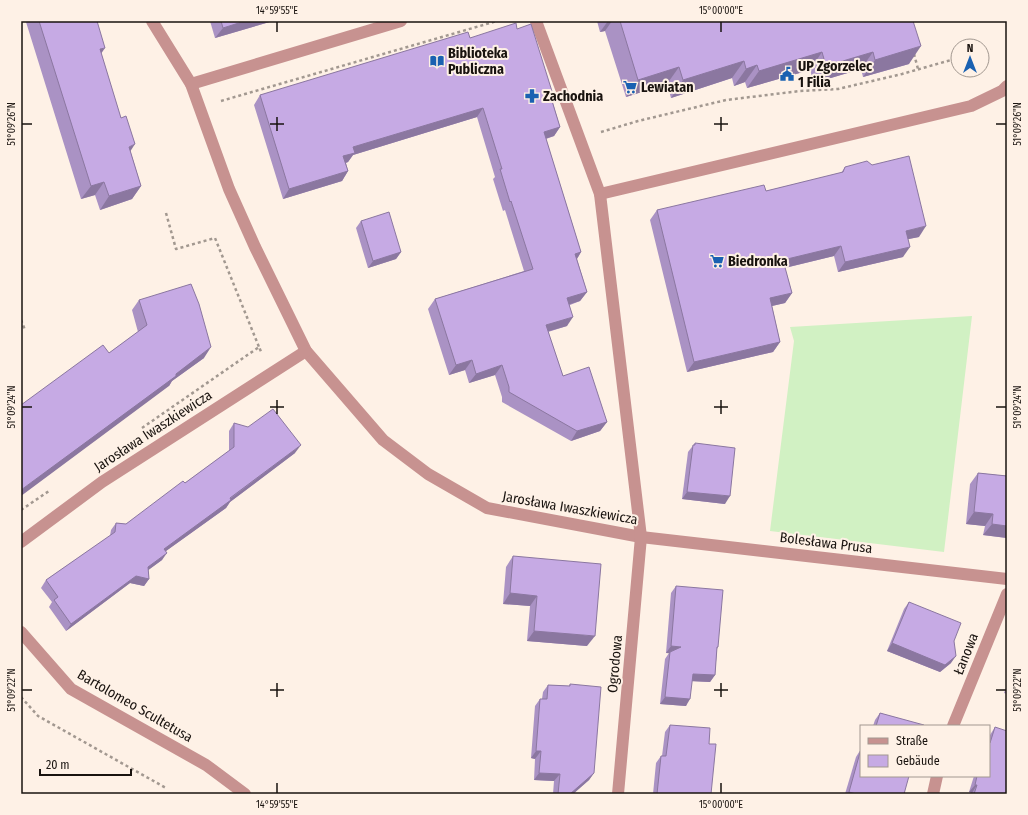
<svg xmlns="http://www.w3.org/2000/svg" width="1028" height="815" viewBox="0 0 1028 815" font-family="'Fira Sans Condensed',sans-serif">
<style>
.grass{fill:#d1f1c3}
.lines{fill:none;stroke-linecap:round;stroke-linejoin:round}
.path{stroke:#a29890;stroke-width:2.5;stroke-dasharray:3 3;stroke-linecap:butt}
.minor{stroke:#c79290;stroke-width:12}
.wall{fill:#aa92c4}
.shaded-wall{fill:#8b77a0}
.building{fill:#c6aae4;stroke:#8b77a0}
.ticks{fill:none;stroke:#19130f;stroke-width:1.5}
.labels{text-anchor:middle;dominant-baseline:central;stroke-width:4;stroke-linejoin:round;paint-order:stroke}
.poi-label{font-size:14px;font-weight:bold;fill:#19130f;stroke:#fef1e6;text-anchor:start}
.street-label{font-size:14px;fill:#19130f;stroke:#fef1e6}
.neatline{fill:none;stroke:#19130f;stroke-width:1.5}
.ticks-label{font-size:10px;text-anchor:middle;fill:#19130f}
</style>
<rect width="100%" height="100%" fill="#fef1e6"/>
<path class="grass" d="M972,316L944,552L770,531L794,341L790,327Z"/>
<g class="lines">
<g class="path">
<path d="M914,54L918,69"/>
<path d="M221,101L497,21"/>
<path d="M601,132L638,121L726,100L800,91L838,89L902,74L958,58"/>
<path d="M166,213L176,249L215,238L259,347"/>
<path d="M21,320L25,330"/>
<path d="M142,428L259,347L262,354"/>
<path d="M21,510L49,491"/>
<path d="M21,697L38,716L166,788"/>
</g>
<g class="minor">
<path d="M152,21L191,84L229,189L255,247L306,351L383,440L428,474L487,508L641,537L1007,579"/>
<path d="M536,21L600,194L641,537L618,794"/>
<path d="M191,84L401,21"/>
<path d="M600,194L971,106L1002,91L1007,86"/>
<path d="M21,542L102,482L306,351"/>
<path d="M21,632L71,689L206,765L245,794"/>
<path d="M953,726L1007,594"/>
<path d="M933,794L937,776"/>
</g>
</g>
<g class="wall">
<path d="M27,21H91L141,186L132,199L100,210L95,195L81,199L26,22Z"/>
<path d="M210,21H273L215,38Z"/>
<path d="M597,21H913L909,64L863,77L861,69L814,83L810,70L747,88L745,82L734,86L732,78L671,98L667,84L626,97L605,31L600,32Z"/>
<path d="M517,29L553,103L560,127L554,136L546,139L581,252L577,259L587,292L580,301L570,305L567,326L548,332L563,376L607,422L600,431L571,441L502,402V397L495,375L469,383L465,370L449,375L428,309L435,299L524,271L505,210L503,211L493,179L495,177L477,117L353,155L348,162L346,163L348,171L342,181L283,199L254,105L260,95L470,38Z"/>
<path d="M845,167L919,237L908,239L903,257L838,272L834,256L785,268L792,293L785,303L772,306L780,342L773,352L687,372L650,220L657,210L766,191L841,173Z"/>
<path d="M361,221L401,252L396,259L368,268L356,228Z"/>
<path d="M139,300L204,358L172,381L169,386L109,353L138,332L132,310Z"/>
<path d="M234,423L295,453L230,502L226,508L166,551L162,560L148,570L149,579L144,586L130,583L66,631L49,607L52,602L41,588L46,580L110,536L111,530L116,523L126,524L185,483L229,451V431Z"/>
<path d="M695,443L725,504L682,499L688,452Z"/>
<path d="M978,473L1007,476V538L983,535L985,526L966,524L970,484Z"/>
<path d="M513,556L587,646L527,641L530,606L503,604L506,567Z"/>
<path d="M676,586L718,647L717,649L715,675L710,682L692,681L686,706L660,704L665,659L669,653H666L671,593Z"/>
<path d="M909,602L954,641L951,663L940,672L887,651L904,609Z"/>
<path d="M570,684L594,773L589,780L573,794H553L554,781L534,780L535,759L531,758L535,706L540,699H542L543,692L548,685L569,686Z"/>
<path d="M1007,685V694L1004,693Z"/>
<path d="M880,713L923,726H873L875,720Z"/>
<path d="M670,725L709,744L711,794H653L656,763L661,756H662L665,732Z"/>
<path d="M995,727L1007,794H972V793L969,792L974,776H989V736L990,735Z"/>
<path d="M861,749L904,794H845L856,757Z"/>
</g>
<g class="shaded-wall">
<path d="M245,21H273L215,38L223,28Z"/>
<path d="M608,21H612L605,31L600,32Z"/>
<path d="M921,46L909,64L863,77L875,60Z"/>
<path d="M105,48L96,61L100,49Z"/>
<path d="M822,52L810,70L747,88L759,71Z"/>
<path d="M873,52L861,69L814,83L826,66Z"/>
<path d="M744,61L732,78L671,98L683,80Z"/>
<path d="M757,65L745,82L734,86L746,69Z"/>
<path d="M679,67L667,84L626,97L638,80Z"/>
<path d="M483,108L477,117L353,155L348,162L337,166L343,156L353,147Z"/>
<path d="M560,127L554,136L538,141L544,132Z"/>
<path d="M135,144L126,158L129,147Z"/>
<path d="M348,171L342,181L283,199L289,189Z"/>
<path d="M104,182L95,195L81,199L91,186Z"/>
<path d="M141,186L132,199L100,210L109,196Z"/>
<path d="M926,226L919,237L899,241L906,231Z"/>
<path d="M841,246L834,256L776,270L783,260Z"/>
<path d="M910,247L903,257L838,272L845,262Z"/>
<path d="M401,252L396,259L368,268L373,261Z"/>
<path d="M581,252L575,262V254Z"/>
<path d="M587,292L580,301L561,307L567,298Z"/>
<path d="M792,293L785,303L763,308L770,298Z"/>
<path d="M573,317L567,326L539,334L546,325Z"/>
<path d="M780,342L773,352L687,372L694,362Z"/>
<path d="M211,347L204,358L172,381L169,386L21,496V490Z"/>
<path d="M472,360L465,370L449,375L456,365Z"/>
<path d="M502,365L495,375L469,383L476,374Z"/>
<path d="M607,422L600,431L571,441L577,431Z"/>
<path d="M301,445L295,453L230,502L226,508L159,556L164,549Z"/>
<path d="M687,492L730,496L725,504L682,499Z"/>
<path d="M974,512L993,514L985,526L966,524Z"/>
<path d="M992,524L1007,526V538L983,535Z"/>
<path d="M167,553L162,560L143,574L148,567Z"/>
<path d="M136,576L149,579L144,586L130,583L66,631L71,624Z"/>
<path d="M510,593L537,596L530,606L503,604Z"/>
<path d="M534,631L595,636L587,646L527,641Z"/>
<path d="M892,643L956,656L951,663L940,672L887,651Z"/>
<path d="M671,646L681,647L676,654L666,653Z"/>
<path d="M693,674L715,675L710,682L688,681Z"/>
<path d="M665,697L690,699L686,706L660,704Z"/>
<path d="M536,751H541L535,759L531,758Z"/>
<path d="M539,773L560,774L554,781L534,780Z"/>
<path d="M594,773L589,780L573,794H570Z"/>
<path d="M975,785H977L972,793L969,792Z"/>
<path d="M849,792L856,794H847Z"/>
</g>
<g class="building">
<path d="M39,21H97L105,48L100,49L121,118L126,116L135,144L129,147L141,186L109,196L104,182L91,186Z"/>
<path d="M221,21H245L223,28Z"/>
<path d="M620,21H913L921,46L875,60L873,52L826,66L822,52L759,71L757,65L746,69L744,61L683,80L679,67L638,80Z"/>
<path d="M516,23L517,29L531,24L555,101H552L560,127L544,132L581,252L575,254L587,292L567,298L573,317L546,325L563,376L589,367L607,422L577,431L509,392V387L502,365L476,374L472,360L456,365L435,299L533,269L511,201L510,202L500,169H502L483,108L353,147L355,153L343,156L348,171L289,189L260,95L468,32L470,38Z"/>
<path d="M909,156L926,226L906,231L910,247L845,262L841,246L783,260L792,293L770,298L780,342L694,362L657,210L764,185L766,191L843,172L845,167L867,161L872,165Z"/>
<path d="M389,212L401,252L373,261L361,221Z"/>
<path d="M191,284L199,304L211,347L176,374V376L21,490V405L103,345L109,353L147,325L139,300Z"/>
<path d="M273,409L301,445L230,498L231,500L164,549L167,553L148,567L149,579L136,576L71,624L54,600L58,597L46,580L115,532L116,523L126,524L183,481L185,483L234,447V423L248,427Z"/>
<path d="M695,443L735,448L730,496L687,492L693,445H695Z"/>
<path d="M978,473L1007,476V526L992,524L993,514L974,512Z"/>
<path d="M513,556L601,564L595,636L534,631L537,596L510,593Z"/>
<path d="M676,586L723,590L718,647H717L715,675L693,674L690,699L665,697L670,652L681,647L671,646Z"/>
<path d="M909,602L961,623L954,641L956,656L945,665L892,643Z"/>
<path d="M570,684L601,687L594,773L570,794H558L560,774L539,773L541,751H536L540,699H547L548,685L570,686Z"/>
<path d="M880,713L924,725L923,726H876Z"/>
<path d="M670,725L710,728L709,744H716L711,794H657L661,756H666Z"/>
<path d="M995,727L1007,731V794H974L977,785H975L977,776H989V743H990Z"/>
<path d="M861,749V776H909L904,794H856L849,792Z"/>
</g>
<path class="ticks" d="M277,22V32M721,22V32M277,117V131M721,117V131M22,124H32M270,124H284M714,124H728M996,124H1006M277,400V414M721,400V414M22,407H32M270,407H284M714,407H728M996,407H1006M277,683V697M721,683V697M22,690H32M270,690H284M714,690H728M996,690H1006M277,783V793M721,783V793"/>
<defs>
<symbol id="library-bare" viewBox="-9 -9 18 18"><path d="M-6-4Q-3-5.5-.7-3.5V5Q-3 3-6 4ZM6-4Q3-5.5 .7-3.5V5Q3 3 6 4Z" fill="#1a61b1" stroke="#fef1e6" stroke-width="2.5" paint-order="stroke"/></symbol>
<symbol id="civic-bare" viewBox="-9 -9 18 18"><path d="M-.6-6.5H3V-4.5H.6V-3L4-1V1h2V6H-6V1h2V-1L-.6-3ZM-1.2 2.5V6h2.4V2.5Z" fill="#1a61b1" stroke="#fef1e6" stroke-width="2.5" paint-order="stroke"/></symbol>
<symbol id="supermarket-bare" viewBox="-9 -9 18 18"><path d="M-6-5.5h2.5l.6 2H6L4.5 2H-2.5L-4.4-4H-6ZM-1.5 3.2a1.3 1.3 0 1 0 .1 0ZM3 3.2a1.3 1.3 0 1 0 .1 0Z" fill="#1a61b1" stroke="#fef1e6" stroke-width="2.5" paint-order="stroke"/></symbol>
<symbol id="pharmacy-bare" viewBox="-9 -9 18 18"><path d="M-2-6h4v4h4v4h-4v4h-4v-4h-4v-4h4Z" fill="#1a61b1" stroke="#fef1e6" stroke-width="2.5" paint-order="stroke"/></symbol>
</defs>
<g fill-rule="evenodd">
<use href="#library-bare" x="427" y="51" width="20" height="20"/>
<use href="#civic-bare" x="777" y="64" width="20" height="20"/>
<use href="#supermarket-bare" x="620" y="77" width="20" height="20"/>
<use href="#pharmacy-bare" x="522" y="86" width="20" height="20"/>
<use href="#supermarket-bare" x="707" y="251" width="20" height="20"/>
</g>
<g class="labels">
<g class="poi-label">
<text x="448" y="53">Biblioteka<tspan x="448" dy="16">Publiczna</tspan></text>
<text x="798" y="66">UP Zgorzelec<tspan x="798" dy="16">1 Filia</tspan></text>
<text x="641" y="87">Lewiatan</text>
<text x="543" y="96">Zachodnia</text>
<text x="728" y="261">Biedronka</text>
</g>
<g class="street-label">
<text transform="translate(153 431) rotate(-33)">Jarosława Iwaszkiewicza</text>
<text transform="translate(570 508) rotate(10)">Jarosława Iwaszkiewicza</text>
<text transform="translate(826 543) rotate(7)">Bolesława Prusa</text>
<text transform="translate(966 654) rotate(-68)">Łanowa</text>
<text transform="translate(615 664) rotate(-85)">Ogrodowa</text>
<text transform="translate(135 706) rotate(30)">Bartolomeo Scultetusa</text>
</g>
</g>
<rect width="1028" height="815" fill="none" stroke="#fef1e6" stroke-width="44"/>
<rect x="860" y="725" width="130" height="52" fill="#fef1e6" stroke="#a29890"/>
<rect x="868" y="738" width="20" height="6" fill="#c79290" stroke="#a29890"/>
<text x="896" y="745" font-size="12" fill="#19130f">Straße</text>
<rect x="868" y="755" width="20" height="12" fill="#c6aae4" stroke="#a29890"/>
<text x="896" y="765" font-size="12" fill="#19130f">Gebäude</text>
<g transform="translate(970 58)"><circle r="19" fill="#fef1e6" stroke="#a29890"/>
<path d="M0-3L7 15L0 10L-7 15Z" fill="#1a61b1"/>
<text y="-6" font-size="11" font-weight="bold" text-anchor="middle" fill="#19130f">N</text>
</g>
<path d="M40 769v6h91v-6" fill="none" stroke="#19130f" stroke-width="2"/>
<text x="46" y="769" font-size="12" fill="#19130f" stroke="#fef1e6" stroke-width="3" paint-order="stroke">20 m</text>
<rect x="22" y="22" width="984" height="771" class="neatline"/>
<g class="ticks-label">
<text x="277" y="14">14°59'55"E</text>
<text x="721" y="14">15°00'00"E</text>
<text transform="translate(11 124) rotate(-90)" y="4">51°09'26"N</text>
<text transform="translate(1017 124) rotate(-90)" y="4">51°09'26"N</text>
<text transform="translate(11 407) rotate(-90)" y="4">51°09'24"N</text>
<text transform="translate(1017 407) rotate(-90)" y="4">51°09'24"N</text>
<text transform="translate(11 690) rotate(-90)" y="4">51°09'22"N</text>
<text transform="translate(1017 690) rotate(-90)" y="4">51°09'22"N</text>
<text x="277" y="808">14°59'55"E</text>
<text x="721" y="808">15°00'00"E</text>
</g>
</svg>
